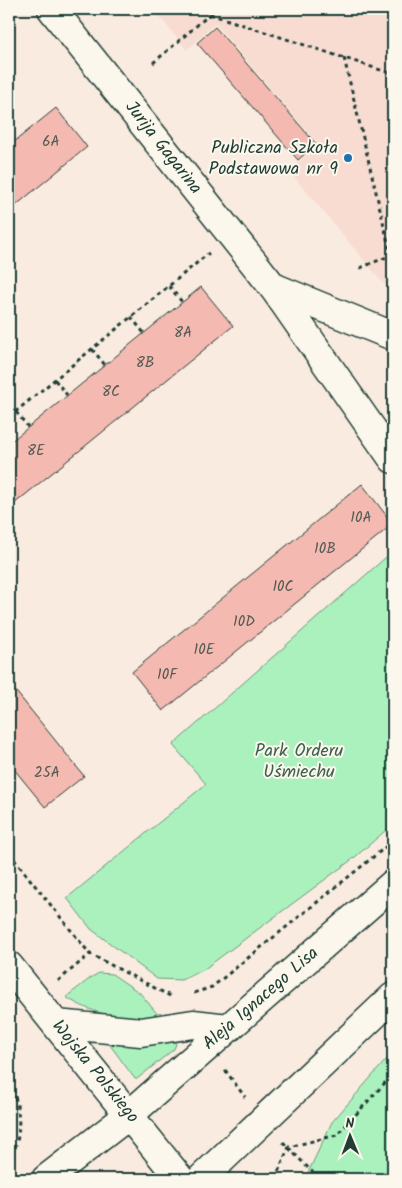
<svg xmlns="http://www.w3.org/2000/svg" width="402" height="1188" viewBox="0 0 402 1188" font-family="Kalam,sans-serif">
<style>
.built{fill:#f8dcd2}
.green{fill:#abf1bd;stroke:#659778}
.building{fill:#f4b9b1;stroke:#1f3d34}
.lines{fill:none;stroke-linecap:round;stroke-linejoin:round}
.minor-casing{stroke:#1f3d34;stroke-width:31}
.tertiary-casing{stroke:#1f3d34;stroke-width:31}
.path{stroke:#1f3d34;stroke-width:3;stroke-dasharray:4 4;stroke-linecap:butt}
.minor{stroke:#fbf7ec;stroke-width:28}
.tertiary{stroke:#fbf7ec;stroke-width:28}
.poi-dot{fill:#1f6fb2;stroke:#fbf7ec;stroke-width:2}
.labels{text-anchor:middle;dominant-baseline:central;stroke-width:4;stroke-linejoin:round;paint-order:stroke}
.number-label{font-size:15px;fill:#545c53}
.street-label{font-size:18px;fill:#1f3d34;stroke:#fbf7ec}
.poi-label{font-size:18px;fill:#1f3d34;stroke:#fbf7ec;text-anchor:end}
.park-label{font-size:18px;fill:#3b614f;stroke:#fbf7ec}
</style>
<rect width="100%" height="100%" fill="#faebe0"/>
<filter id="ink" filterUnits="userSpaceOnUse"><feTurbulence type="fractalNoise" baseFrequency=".02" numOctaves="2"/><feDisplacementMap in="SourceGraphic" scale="10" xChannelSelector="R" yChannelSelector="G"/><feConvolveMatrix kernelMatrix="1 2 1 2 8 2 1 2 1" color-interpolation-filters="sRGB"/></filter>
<g filter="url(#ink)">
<path class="built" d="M153,9H393V287L383,283L289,171L318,144L215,24L187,50Z"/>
<g class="green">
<path d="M393,551V824L354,858L203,970L181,980L157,979L91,929L67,898L206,784L173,745Z"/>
<path d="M99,973L112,974L140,993L159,1016C128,1022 93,1015 66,997L92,977Z"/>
<path d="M166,1041L175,1042L176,1044L174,1049L137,1079H135L110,1045L112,1043Z"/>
<path d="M393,1052V1179H305L332,1122Z"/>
</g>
<g class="building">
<path d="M215,27L316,144L298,160L197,43Z"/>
<path d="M56,108L87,147L9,211V146Z"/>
<path d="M201,287L233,326L9,508V443Z"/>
<path d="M362,484L393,524L163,711L132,672Z"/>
<path d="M9,683L84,776L45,807L9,763Z"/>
</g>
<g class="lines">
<defs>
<g id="minor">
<path d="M52,9L273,287L393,459"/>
<path d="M273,287L393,336"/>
<path d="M46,1179L129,1115"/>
</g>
<g id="tertiary">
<path d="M9,966L180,1179"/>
<path d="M56,1024L141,1032L193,1024L228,1028"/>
<path d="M129,1115L393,884"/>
<path d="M201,1179L393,997"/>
</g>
</defs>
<use href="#minor" class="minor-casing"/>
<use href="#tertiary" class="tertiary-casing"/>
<g class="path">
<path d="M210,14L393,74"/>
<path d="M344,58L391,255"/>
<path d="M153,63L216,9"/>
<path d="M360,268L392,255"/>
<path d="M169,286L182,302"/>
<path d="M131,317L144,333"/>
<path d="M92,349L105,365"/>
<path d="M55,380L67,395"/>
<path d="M16,412L28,427"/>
<path d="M9,417L209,253"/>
<path d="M9,853L90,954L172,997"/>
<path d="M58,981L90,954"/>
<path d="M194,993L212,987L393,841"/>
<path d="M225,1070L245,1097"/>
<path d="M9,1082C20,1100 24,1141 9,1158"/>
<path d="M283,1142L319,1179"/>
<path d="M275,1179L289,1147L337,1135L393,1074"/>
</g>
<use href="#minor" class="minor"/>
<use href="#tertiary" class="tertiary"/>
</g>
</g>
<circle class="poi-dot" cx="348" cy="158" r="5"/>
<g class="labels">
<g class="number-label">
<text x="51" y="142">6A</text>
<text x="183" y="333">8A</text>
<text x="145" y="363">8B</text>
<text x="111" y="392">8C</text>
<text x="36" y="451">8E</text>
<text x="361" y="518">10A</text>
<text x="325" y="549">10B</text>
<text x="283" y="587">10C</text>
<text x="244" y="622">10D</text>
<text x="204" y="650">10E</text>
<text x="167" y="675">10F</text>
<text x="47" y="773">25A</text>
</g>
<g class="street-label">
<text transform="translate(163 148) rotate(52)">Jurija Gagarina</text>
<text transform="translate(261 999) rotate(-41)">Aleja Ignacego Lisa</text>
<text transform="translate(95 1072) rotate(51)">Wojska Polskiego</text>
</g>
<g class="poi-label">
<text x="338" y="148">Publiczna Szkoła<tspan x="338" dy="21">Podstawowa nr 9</tspan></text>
</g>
<g class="park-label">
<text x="299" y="751">Park Orderu<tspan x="299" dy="21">Uśmiechu</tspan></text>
</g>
</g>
<rect width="402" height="1188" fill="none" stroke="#fbf7ec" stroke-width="30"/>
<rect x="15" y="15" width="372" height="1158" fill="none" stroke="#1f3d34" stroke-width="2" filter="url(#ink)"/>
<g transform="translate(350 1136) rotate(359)" stroke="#fbf7ec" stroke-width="4" paint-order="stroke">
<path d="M0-4L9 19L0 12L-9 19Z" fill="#1f3d34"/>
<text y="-8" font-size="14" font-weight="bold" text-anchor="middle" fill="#1f3d34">N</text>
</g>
</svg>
